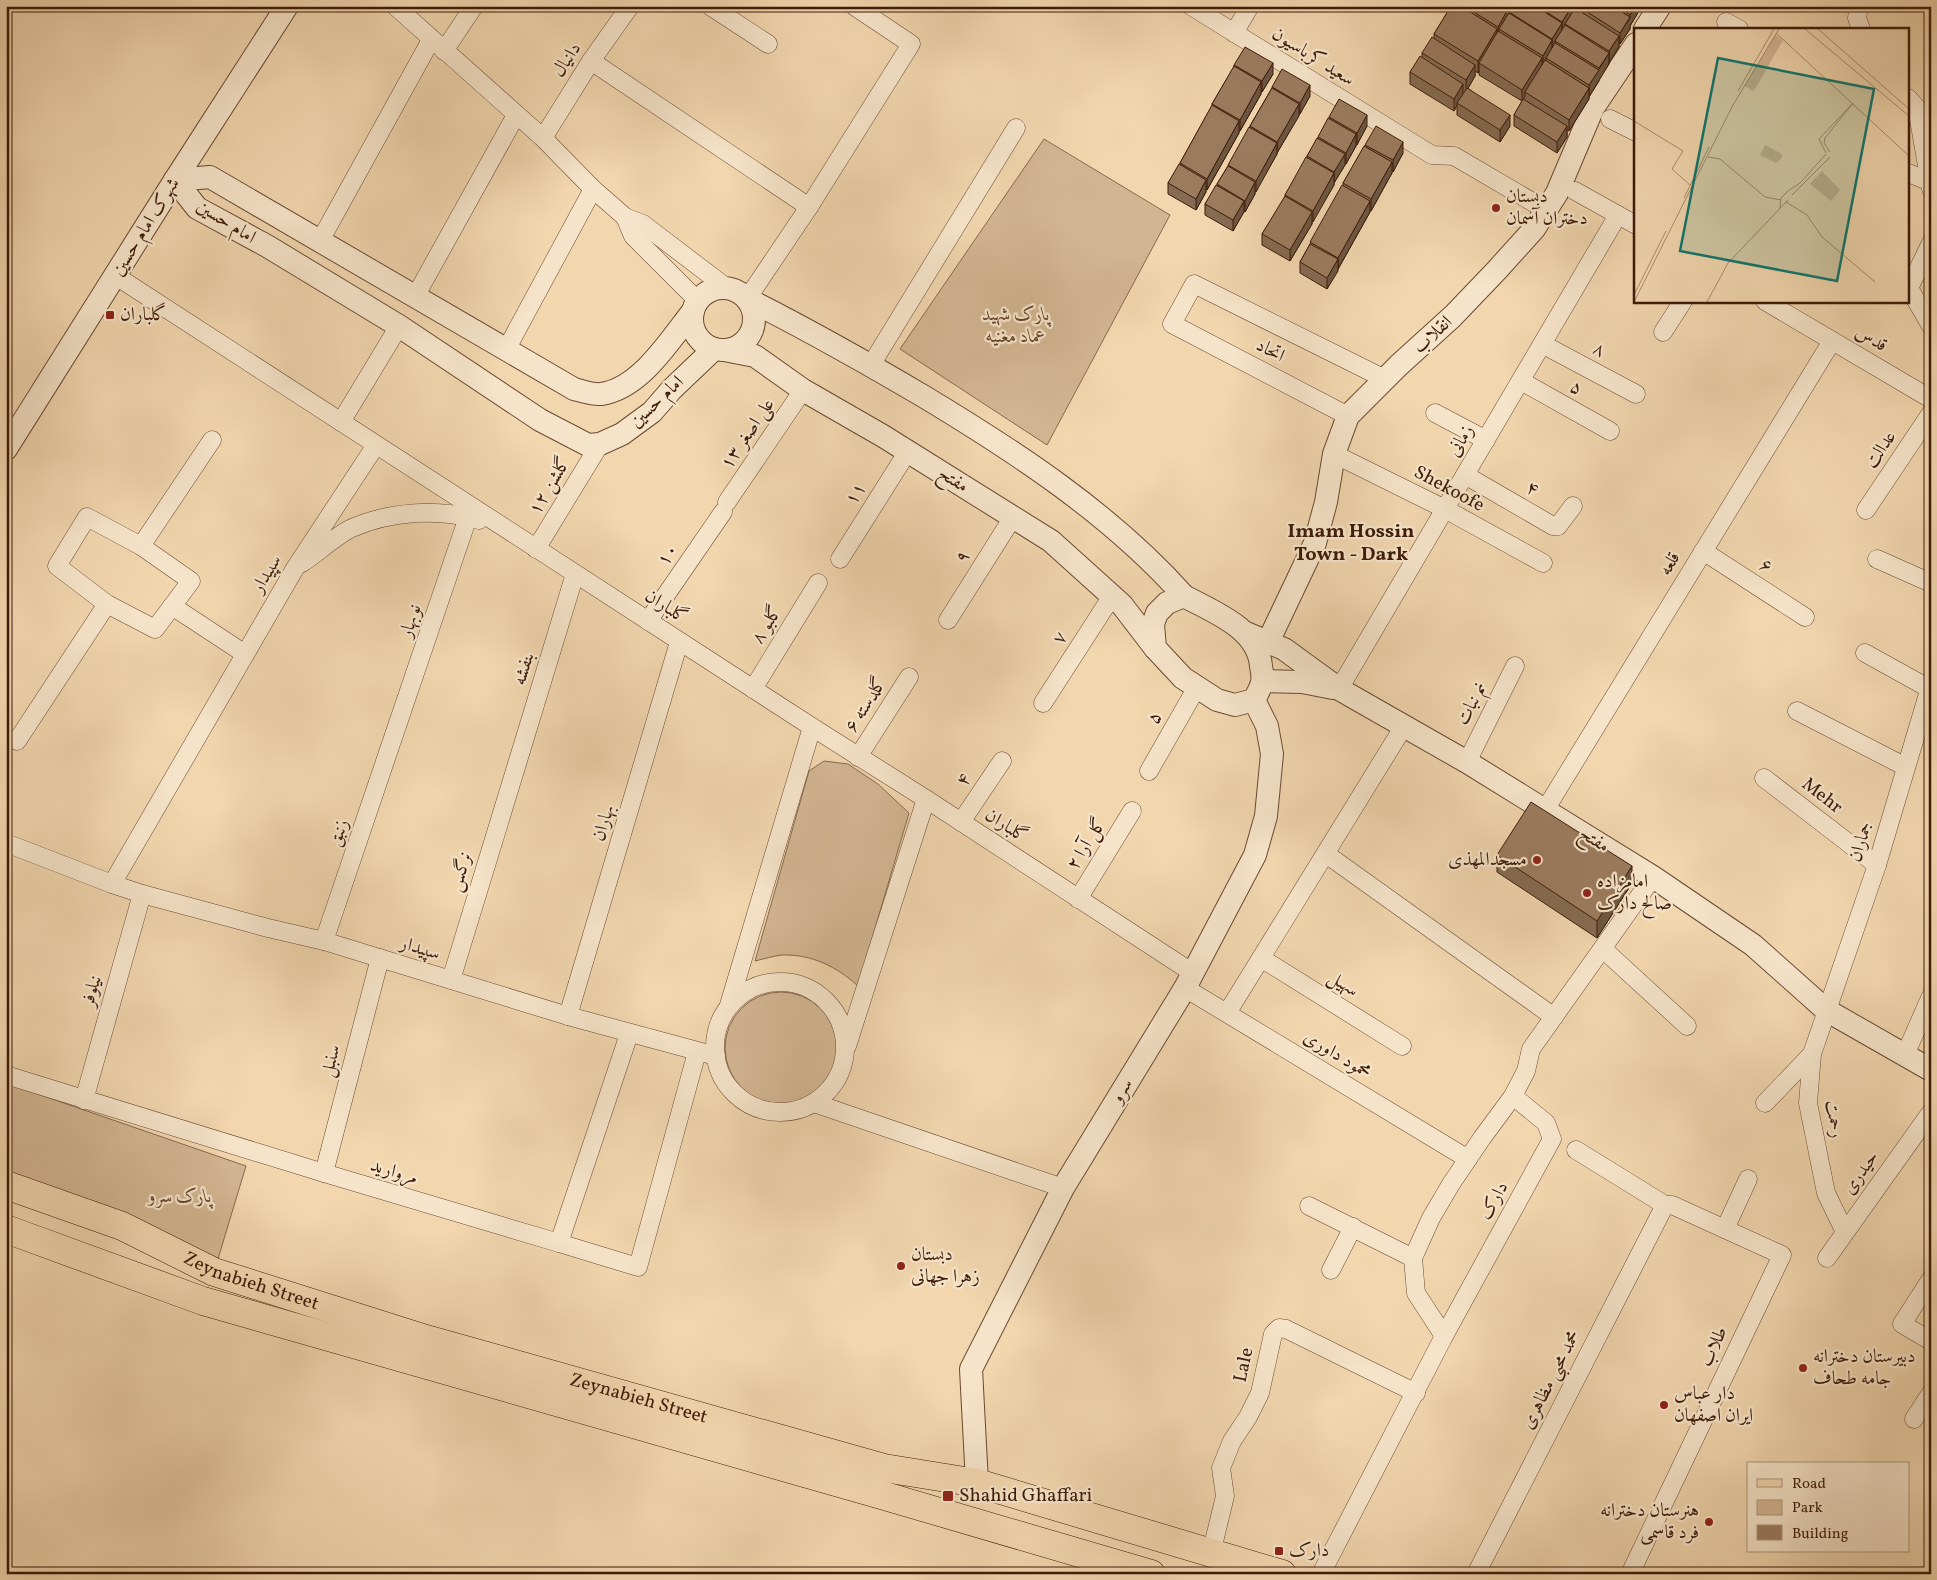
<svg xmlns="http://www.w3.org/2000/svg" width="1937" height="1580" viewBox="0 0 1937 1580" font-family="Vollkorn,Amiri,serif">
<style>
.green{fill:#d2b692;stroke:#88684e}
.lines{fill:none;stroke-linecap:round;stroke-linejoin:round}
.minor-casing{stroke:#6a4a32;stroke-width:19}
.tertiary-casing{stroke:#6a4a32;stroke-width:24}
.primary-casing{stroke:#3d1b09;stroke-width:29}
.minor{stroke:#f6e4ca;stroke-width:18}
.tertiary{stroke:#f6e4ca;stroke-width:22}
.primary{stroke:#f1d6ae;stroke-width:28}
.wall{fill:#856b52;stroke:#3d1b09}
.shaded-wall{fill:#6c5742;stroke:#3d1b09}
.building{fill:#9b7c5f;stroke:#3d1b09}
.poi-dot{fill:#8f2418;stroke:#f6e4ca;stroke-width:2}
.labels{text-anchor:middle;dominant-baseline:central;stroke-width:4.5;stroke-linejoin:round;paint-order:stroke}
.street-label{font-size:19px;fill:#3d1b09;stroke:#f6e4ca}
.poi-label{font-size:19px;fill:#3d1b09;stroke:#f6e4ca;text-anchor:start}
.park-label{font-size:19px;font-style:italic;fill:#62422b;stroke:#f6e4ca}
.neighbourhood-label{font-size:20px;font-weight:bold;fill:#3d1b09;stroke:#f6e4ca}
.inset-road{fill:none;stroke:#a98b6c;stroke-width:1}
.view{fill:#0f766e;fill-opacity:0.15;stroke:#0f766e;stroke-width:2.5}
.inset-edge{fill:none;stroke:#3d1b09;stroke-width:2.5}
</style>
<rect width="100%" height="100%" fill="#f1d6ae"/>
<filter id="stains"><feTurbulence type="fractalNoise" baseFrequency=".004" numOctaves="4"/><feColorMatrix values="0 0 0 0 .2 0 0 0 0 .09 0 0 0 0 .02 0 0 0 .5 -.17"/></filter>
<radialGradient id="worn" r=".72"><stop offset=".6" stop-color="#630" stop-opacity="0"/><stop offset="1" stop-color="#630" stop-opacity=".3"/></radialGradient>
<g class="green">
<path d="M1044,139L1170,215L1047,445L900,349Z"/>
<path d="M824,761L848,764L878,784L909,813L858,986C837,967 812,954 782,955C773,956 764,959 755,961L809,771Z"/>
<circle cx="781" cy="1048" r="56"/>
<path d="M6,1083L246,1166L214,1272L6,1185Z"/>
</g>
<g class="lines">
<defs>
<g id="minor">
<path d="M395,6L543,138L593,189L625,217L643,224L727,288"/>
<path d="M710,6L768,44"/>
<path d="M1191,6L1432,155L1454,156L1546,210"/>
<path d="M1859,6L1857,18L1861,29"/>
<path d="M1726,22L1739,29"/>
<path d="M1234,33L1250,6"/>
<path d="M444,51L474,6"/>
<path d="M591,61L809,207L747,299"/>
<path d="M1908,98L1917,108L1931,189"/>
<path d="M1610,119L1636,132"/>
<path d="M543,138L591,61L630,6"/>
<path d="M1908,173L1929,181"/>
<path d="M1575,191L1636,225"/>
<path d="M809,207L911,44L854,6"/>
<path d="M625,217L633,236L698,301"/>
<path d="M320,241L431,40"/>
<path d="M1931,243L1909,288L1931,326"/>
<path d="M116,276L812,727L926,799L1193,973"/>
<path d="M415,297L516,115"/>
<path d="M1765,301L1931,399"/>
<path d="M1663,332L1683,301"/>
<path d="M1542,344L1636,394"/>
<path d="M506,350L593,189"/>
<path d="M871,365L1016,128"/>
<path d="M1521,381L1610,431"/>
<path d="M1435,413L1486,440"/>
<path d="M1348,416L1172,324L1194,284L1385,379"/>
<path d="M341,422L399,326"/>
<path d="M1334,454L1445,509L1543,563"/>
<path d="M1465,475L1553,526H1558L1573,506"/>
<path d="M727,502L803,390"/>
<path d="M1866,510L1931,413"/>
<path d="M141,546L212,440"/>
<path d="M536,549L600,444"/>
<path d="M1703,551L1805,617"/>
<path d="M840,559L908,451"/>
<path d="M1877,559L1931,583"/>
<path d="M302,563C316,554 338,534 352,528C392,511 438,508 479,520"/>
<path d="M172,606L245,654"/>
<path d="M948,620L1013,517"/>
<path d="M648,621L723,512"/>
<path d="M1865,653L1930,689"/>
<path d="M753,689L818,583"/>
<path d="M1339,689L1618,215"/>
<path d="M1043,703L1112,596"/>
<path d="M1797,711L1906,767"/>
<path d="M17,741L107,604L155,629L191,581L141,546L87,517L57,566L107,604"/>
<path d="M858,757L909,677"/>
<path d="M1467,762L1515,666"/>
<path d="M1149,771L1197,687"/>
<path d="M1764,778L1877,865"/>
<path d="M1545,810L1832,341"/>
<path d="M961,822L1002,761"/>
<path d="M6,843L112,884L142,894L268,928L324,941L568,1016L716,1056"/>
<path d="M1326,854L1554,1017"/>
<path d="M112,884L294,570L376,445"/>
<path d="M1078,899L1132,811"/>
<path d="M324,941L468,517"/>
<path d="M1603,949L1687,1026"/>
<path d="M1261,958L1402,1046"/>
<path d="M451,980L575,574"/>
<circle cx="780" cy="1047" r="65"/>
<path d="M1185,988L1468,1159"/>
<path d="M729,1005L812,727"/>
<path d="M1227,1013L1404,726"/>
<path d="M568,1016L679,642"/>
<path d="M847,1046L926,799"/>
<path d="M1905,1055L1931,996"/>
<path d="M6,1075L324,1173L559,1243L629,1034"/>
<path d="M84,1100L142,894"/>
<path d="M814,1103L1063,1188"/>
<path d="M1765,1103L1812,1054"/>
<path d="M1576,1150L1665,1205"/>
<path d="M324,1173L380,958"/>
<path d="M1309,1206L1413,1258"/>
<path d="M1725,1229L1748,1179"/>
<path d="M1845,1232L1826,1193L1808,1103L1812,1054L1877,865L1931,684"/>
<path d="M559,1243L638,1267L697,1052"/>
<path d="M1827,1258L1931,1112"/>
<path d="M1331,1270L1353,1227"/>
<path d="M1931,1279L1902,1324L1931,1341"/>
<path d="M1444,1336L1416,1293L1413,1258L1431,1218L1451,1184L1482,1138L1513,1096L1526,1071L1531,1049L1653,877"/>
<path d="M1914,1419L1931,1393"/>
<path d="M1211,1554L1225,1496L1221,1468L1232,1441L1248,1417L1260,1393L1273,1334L1279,1328L1286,1329L1416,1393"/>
<path d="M1321,1574L1444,1336L1552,1139L1546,1123L1513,1096"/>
<path d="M1476,1574L1665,1205"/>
<path d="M1630,1574L1782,1255L1672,1205H1665"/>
</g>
<g id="tertiary">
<path d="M1645,29L1660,6"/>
<path d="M175,180L197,208L267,246L399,326L540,420L588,445L600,444L622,434L652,412L672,389L714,349"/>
<path d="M175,180L210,177L574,389C582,391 593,395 601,394C640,389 670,340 693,311"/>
<circle cx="723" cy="319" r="31"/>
<path d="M747,299C807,329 865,362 923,396C1016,452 1111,514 1184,596"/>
<path d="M724,350L755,356L803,390L883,436L1051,541L1122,605L1155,648"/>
<path d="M6,449L175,180L287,6"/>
<path d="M1184,596C1213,612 1258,628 1261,666C1262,671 1263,677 1262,682C1261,688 1257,694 1254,700L1235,705L1217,700L1183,678L1155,648L1153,624L1157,613L1167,603Z"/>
<path d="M1244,632L1284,649L1339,689L1467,762L1653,877L1753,945L1826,1010L1931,1070"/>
<path d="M1268,642L1315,543L1326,502L1334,454L1348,416L1399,365L1453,316L1497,270L1534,229L1557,193L1593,108L1636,44"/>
<path d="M1263,681L1302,682L1333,688"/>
<path d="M977,1483L971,1369L1063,1188L1185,988L1255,855L1266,816L1272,754L1267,726L1254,700"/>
</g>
<g id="primary">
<path id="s1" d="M6,1185L122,1226L214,1272L426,1339L884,1468L977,1483L1282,1574"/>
<path d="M6,1229L203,1301L878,1494L1151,1574"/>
</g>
</defs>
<use href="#minor" class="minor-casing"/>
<use href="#tertiary" class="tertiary-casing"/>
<use href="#primary" class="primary-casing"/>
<use href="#minor" class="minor"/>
<use href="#tertiary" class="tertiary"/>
<use href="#primary" class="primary"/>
</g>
<g class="wall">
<path d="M1447,6H1642L1630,26V29L1620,44L1619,43V47L1609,62V64L1599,79V81L1589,97V96V99L1569,131L1567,130V137L1557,153L1514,126V115L1522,101L1479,75V71L1478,73L1475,71V76L1468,88L1510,126L1500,142L1457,115V105L1454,111L1410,84V72L1422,58V53L1434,39V34L1450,8Z"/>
<path d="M1234,65L1273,74L1262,92H1261V94L1240,131H1239V133L1207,190L1206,189V192L1196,210L1168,194V183L1180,165V163L1212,106V104L1234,67Z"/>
<path d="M1272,87L1310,96L1277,153V154L1255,192V194L1245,212L1244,211L1233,231L1205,215V204L1217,186V184L1228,166L1250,128V126L1272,88Z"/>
<path d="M1329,117L1367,126L1346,164H1345V165L1334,183V185L1312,222V224L1290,261L1262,245V234L1285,197V195L1307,158V156L1329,119Z"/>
<path d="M1365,145L1403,153L1393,172L1392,171V173L1371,211L1370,210V212L1327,289L1300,273V262L1343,185V183L1365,146Z"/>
<path d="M1497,855L1632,883L1597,938L1497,872Z"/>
</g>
<g class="shaded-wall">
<path d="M1510,6H1517L1509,12V19L1499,29V36L1498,38V27L1507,11Z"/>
<path d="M1572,6V18L1565,24V29L1562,33V22Z"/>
<path d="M1635,6H1642L1630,26V29L1620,44V33L1630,18V15Z"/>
<path d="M1562,23V35L1555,41V46L1552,50V39Z"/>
<path d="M1497,29V41L1479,63V71L1478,73V61Z"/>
<path d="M1619,36V47L1609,63V51Z"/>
<path d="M1552,40V52L1546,58V62L1543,68V56Z"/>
<path d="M1609,53V64L1589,97V85Z"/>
<path d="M1542,58V70L1525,92V97L1522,102V90Z"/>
<path d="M1273,63V74L1262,92V81Z"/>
<path d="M1475,65V76L1466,92V80Z"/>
<path d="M1261,82V94L1240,131V120Z"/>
<path d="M1463,84V95L1457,103V105L1454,111V99Z"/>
<path d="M1310,85V96L1300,114V103Z"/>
<path d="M1589,88V99L1569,131V120Z"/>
<path d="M1299,104V116L1277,153V142Z"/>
<path d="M1367,115V126L1357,145V133Z"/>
<path d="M1510,115V126L1500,142V130Z"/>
<path d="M1239,121V133L1207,190V179Z"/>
<path d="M1567,126V137L1557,153V142Z"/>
<path d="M1356,134V146L1346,164V153Z"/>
<path d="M1403,142V153L1393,172V160Z"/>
<path d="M1277,143V154L1256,192V181Z"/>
<path d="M1345,154V165L1334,183V172Z"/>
<path d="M1392,162V173L1371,211V199Z"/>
<path d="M1334,173V185L1313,222V211Z"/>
<path d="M1206,180V192L1196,210V199Z"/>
<path d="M1255,182V194L1245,212V201Z"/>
<path d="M1244,201V212L1233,231V220Z"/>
<path d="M1370,201V212L1338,269V258Z"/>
<path d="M1312,212V224L1290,261V250Z"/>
<path d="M1338,259V271L1327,289V278Z"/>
<path d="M1632,866V883L1597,938V921Z"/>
</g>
<g class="building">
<path d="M1451,6H1461L1497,29L1478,61L1434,34Z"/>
<path d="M1464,6H1499L1507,11L1498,27Z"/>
<path d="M1502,6H1510L1507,10Z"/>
<path d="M1512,6H1535L1562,23L1552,39L1509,12Z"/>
<path d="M1537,6H1572L1562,22Z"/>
<path d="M1578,6H1612L1630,17L1620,33Z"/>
<path d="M1616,6H1635L1630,15Z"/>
<path d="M1575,8L1619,36L1609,51L1565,24Z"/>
<path d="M1509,13L1552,40L1543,56L1499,29Z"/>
<path d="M1565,25L1609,53L1599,68L1555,41Z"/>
<path d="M1498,31L1542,58L1522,90L1479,63Z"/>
<path d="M1432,37L1475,65L1466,80L1422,53Z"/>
<path d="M1555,43L1599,70L1589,85L1546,58Z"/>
<path d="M1245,47L1273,63L1262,81L1234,65Z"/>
<path d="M1420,56L1463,84L1454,99L1410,72Z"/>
<path d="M1545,60L1589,88L1569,120L1525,92Z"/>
<path d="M1234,66L1261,82L1240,120L1212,104Z"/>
<path d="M1282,69L1310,85L1300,103L1272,87Z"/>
<path d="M1272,88L1299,104L1277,142L1250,126Z"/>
<path d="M1467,88L1510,115L1500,130L1457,103Z"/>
<path d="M1339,99L1367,115L1357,133L1329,117Z"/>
<path d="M1523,99L1567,126L1557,142L1514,115Z"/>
<path d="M1212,105L1239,121L1207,179L1180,163Z"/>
<path d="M1328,118L1356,134L1346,153L1318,137Z"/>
<path d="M1376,126L1403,142L1393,160L1365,145Z"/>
<path d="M1249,127L1277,143L1256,181L1228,165Z"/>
<path d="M1317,138L1345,154L1334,172L1307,156Z"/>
<path d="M1364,146L1392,162L1371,199L1343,183Z"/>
<path d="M1306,157L1334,173L1313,211L1285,195Z"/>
<path d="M1179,164L1206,180L1196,199L1168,183Z"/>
<path d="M1228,166L1255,182L1245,201L1217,184Z"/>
<path d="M1216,185L1244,201L1233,220L1205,204Z"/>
<path d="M1342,185L1370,201L1338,258L1310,242Z"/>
<path d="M1285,196L1312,212L1290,250L1262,234Z"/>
<path d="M1310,244L1338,259L1327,278L1300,262Z"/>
<path d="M1531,802L1632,866L1597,921L1497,855Z"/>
</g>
<g class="poi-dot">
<circle cx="1496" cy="208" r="5"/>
<rect x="105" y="310" width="10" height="10" rx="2.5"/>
<circle cx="1537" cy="860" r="5"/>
<circle cx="1587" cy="893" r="5"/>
<circle cx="901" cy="1266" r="5"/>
<circle cx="1803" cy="1368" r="5"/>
<circle cx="1664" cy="1405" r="5"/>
<rect x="942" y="1490" width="12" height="12" rx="2.5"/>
<circle cx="1709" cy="1522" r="5"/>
<rect x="1274" y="1546" width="10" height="10" rx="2.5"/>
</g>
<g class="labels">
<g class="street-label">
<text transform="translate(1313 57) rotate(32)">سعید کرباسیون</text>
<text transform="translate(567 60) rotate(-57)">دانیال</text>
<text transform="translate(226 222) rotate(32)">امام حسین</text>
<text transform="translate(146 227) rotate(-58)">شهرک امام حسین</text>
<text transform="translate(1433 335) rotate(-43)">انقلاب</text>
<text transform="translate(1871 339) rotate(30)">قدس</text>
<text transform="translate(1599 350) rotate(28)">۸</text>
<text transform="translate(1270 351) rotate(28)">اتحاد</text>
<text transform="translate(1576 388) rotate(29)">۵</text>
<text transform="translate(657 402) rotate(-43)">امام حسین</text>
<text transform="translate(748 434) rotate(-56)">علی اصغر ۱۳</text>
<text transform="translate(1461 441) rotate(-59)">زمانی</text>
<text transform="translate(1881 450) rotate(-56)">عدالت</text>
<text transform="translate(953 480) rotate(32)">مفتح</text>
<text transform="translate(550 486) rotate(-59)">گلشن ۱۲</text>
<text transform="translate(1449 489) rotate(28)">Shekoofe</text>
<text transform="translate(1532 489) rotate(30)">۴</text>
<text transform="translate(856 494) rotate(-58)">۱۱</text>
<text transform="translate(668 555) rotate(-56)">۱۰</text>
<text transform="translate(963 557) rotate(-58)">۹</text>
<text transform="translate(1670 564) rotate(-59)">قلعه</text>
<text transform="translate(1766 566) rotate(33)">۶</text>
<text transform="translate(267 574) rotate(-59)">سپیدار</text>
<text transform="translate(666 607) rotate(33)">گلباران</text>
<text transform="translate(411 621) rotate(-72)">نوبهار</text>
<text transform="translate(767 625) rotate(-58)">گلبو ۸</text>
<text transform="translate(1060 638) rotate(-57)">۷</text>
<text transform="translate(524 669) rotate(-73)">بنفشه</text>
<text transform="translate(1472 704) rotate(-63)">نم نبات</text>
<text transform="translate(866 705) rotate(-58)">گلدسته ۶</text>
<text transform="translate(1155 718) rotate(-60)">۵</text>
<text transform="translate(964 780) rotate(-56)">۴</text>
<text transform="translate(1822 796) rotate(38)">Mehr</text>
<text transform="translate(604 823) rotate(-73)">بهاران</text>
<text transform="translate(1006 826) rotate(33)">گلباران</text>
<text transform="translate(339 833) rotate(-71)">زنبق</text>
<text transform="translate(1594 840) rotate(32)">مفتح</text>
<text transform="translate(1861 842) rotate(-73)">جماران</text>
<text transform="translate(1087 844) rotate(-58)">گل آرا ۲</text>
<text transform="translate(461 872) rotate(-73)">نرگس</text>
<text transform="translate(420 949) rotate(17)">سپیدار</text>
<text transform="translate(1343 984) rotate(32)">سهیل</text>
<text transform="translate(92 991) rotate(-74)">نیلوفر</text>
<text transform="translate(1337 1055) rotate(31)">محمود داوری</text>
<text transform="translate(331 1061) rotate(-75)">سنبل</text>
<text transform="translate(1122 1091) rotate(-59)">سرو</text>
<text transform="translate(1834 1119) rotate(81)">رحمت</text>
<text transform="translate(394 1172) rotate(17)">مروارید</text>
<text transform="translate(1861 1173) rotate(-55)">حیدری</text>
<text transform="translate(1494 1201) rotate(-61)">دارک</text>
<text stroke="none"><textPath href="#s1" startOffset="264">Zeynabieh Street</textPath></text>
<text transform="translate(1714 1347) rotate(-65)">طلاب</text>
<text transform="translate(1244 1365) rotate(-78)">Lale</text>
<text transform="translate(1551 1380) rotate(-63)">محمد محبی مظاهری</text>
<text stroke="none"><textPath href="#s1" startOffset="669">Zeynabieh Street</textPath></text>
</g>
<g class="poi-label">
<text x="1506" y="197">دبستان<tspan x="1506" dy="22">دختران آسمان</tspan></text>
<text x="120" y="315">گلباران</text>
<text x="1527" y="860" text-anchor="end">مسجدالمهذی</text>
<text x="1597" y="882">امامزاده<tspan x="1597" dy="22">صالح دارک</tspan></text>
<text x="911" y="1255">دبستان<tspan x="911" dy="22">زهرا جهانی</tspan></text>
<text x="1813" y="1357">دبیرستان دخترانه<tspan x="1813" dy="22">جامه طحاف</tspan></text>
<text x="1674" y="1394">دار عباس<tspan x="1674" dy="22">ایران اصفهان</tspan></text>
<text x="959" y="1496">Shahid Ghaffari</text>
<text x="1699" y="1511" text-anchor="end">هنرستان دخترانه<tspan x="1699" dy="22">فرد قاسمی</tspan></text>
<text x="1289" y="1551">دارک</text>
</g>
<g class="park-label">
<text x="1016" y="315">پارک شهید<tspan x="1016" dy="22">عماد مغنیه</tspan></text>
<text x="180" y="1197">پارک سرو</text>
</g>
<g class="neighbourhood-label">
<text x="1351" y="532">Imam Hossin<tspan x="1351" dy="23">Town - Dark</tspan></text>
</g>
</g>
<g transform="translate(1634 28)">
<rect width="275" height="275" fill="#f1d6ae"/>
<path d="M141,7L149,12L120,63L110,58ZM131,117L148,126V130L142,135L126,127ZM188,143L206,162L197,173L176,156Z" fill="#d2b692"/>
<path class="inset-road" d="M171,1L275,88M184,1L275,81M142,5L275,128M104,63L140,1M0,93L49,123L38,141L56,157M196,124L190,115L191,110L219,75M192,125L185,111L219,75M74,129L86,131L131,169L147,172M154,163L166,155L192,126M158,167L196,129M50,170L75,119M152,174L173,187L188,209L241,254M146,180L147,170L154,163M0,267L32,203M0,274L99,77L145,1M73,274L94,235L154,172"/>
<path class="view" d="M84,30L240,61L203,253L46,223Z"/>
<rect width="275" height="275" class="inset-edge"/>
</g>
<rect width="1937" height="1580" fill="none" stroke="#f1d6ae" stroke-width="25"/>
<rect x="8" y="8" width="1922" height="1565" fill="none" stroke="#3d1b09" stroke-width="2.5"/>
<rect x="12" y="12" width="1912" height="1555" fill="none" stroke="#3d1b09"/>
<rect x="1747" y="1462" width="162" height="90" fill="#f6e4ca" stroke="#ac947d"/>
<rect x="1757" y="1479" width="25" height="8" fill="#f1d6ae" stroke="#ac947d"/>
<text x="1792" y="1488" font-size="15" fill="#3d1b09">Road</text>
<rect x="1757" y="1500" width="25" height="15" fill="#d2b692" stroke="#ac947d"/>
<text x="1792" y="1512" font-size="15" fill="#3d1b09">Park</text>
<rect x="1757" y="1525" width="25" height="15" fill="#9b7c5f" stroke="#ac947d"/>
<text x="1792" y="1538" font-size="15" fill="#3d1b09">Building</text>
<rect width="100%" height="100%" filter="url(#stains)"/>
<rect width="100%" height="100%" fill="url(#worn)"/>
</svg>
